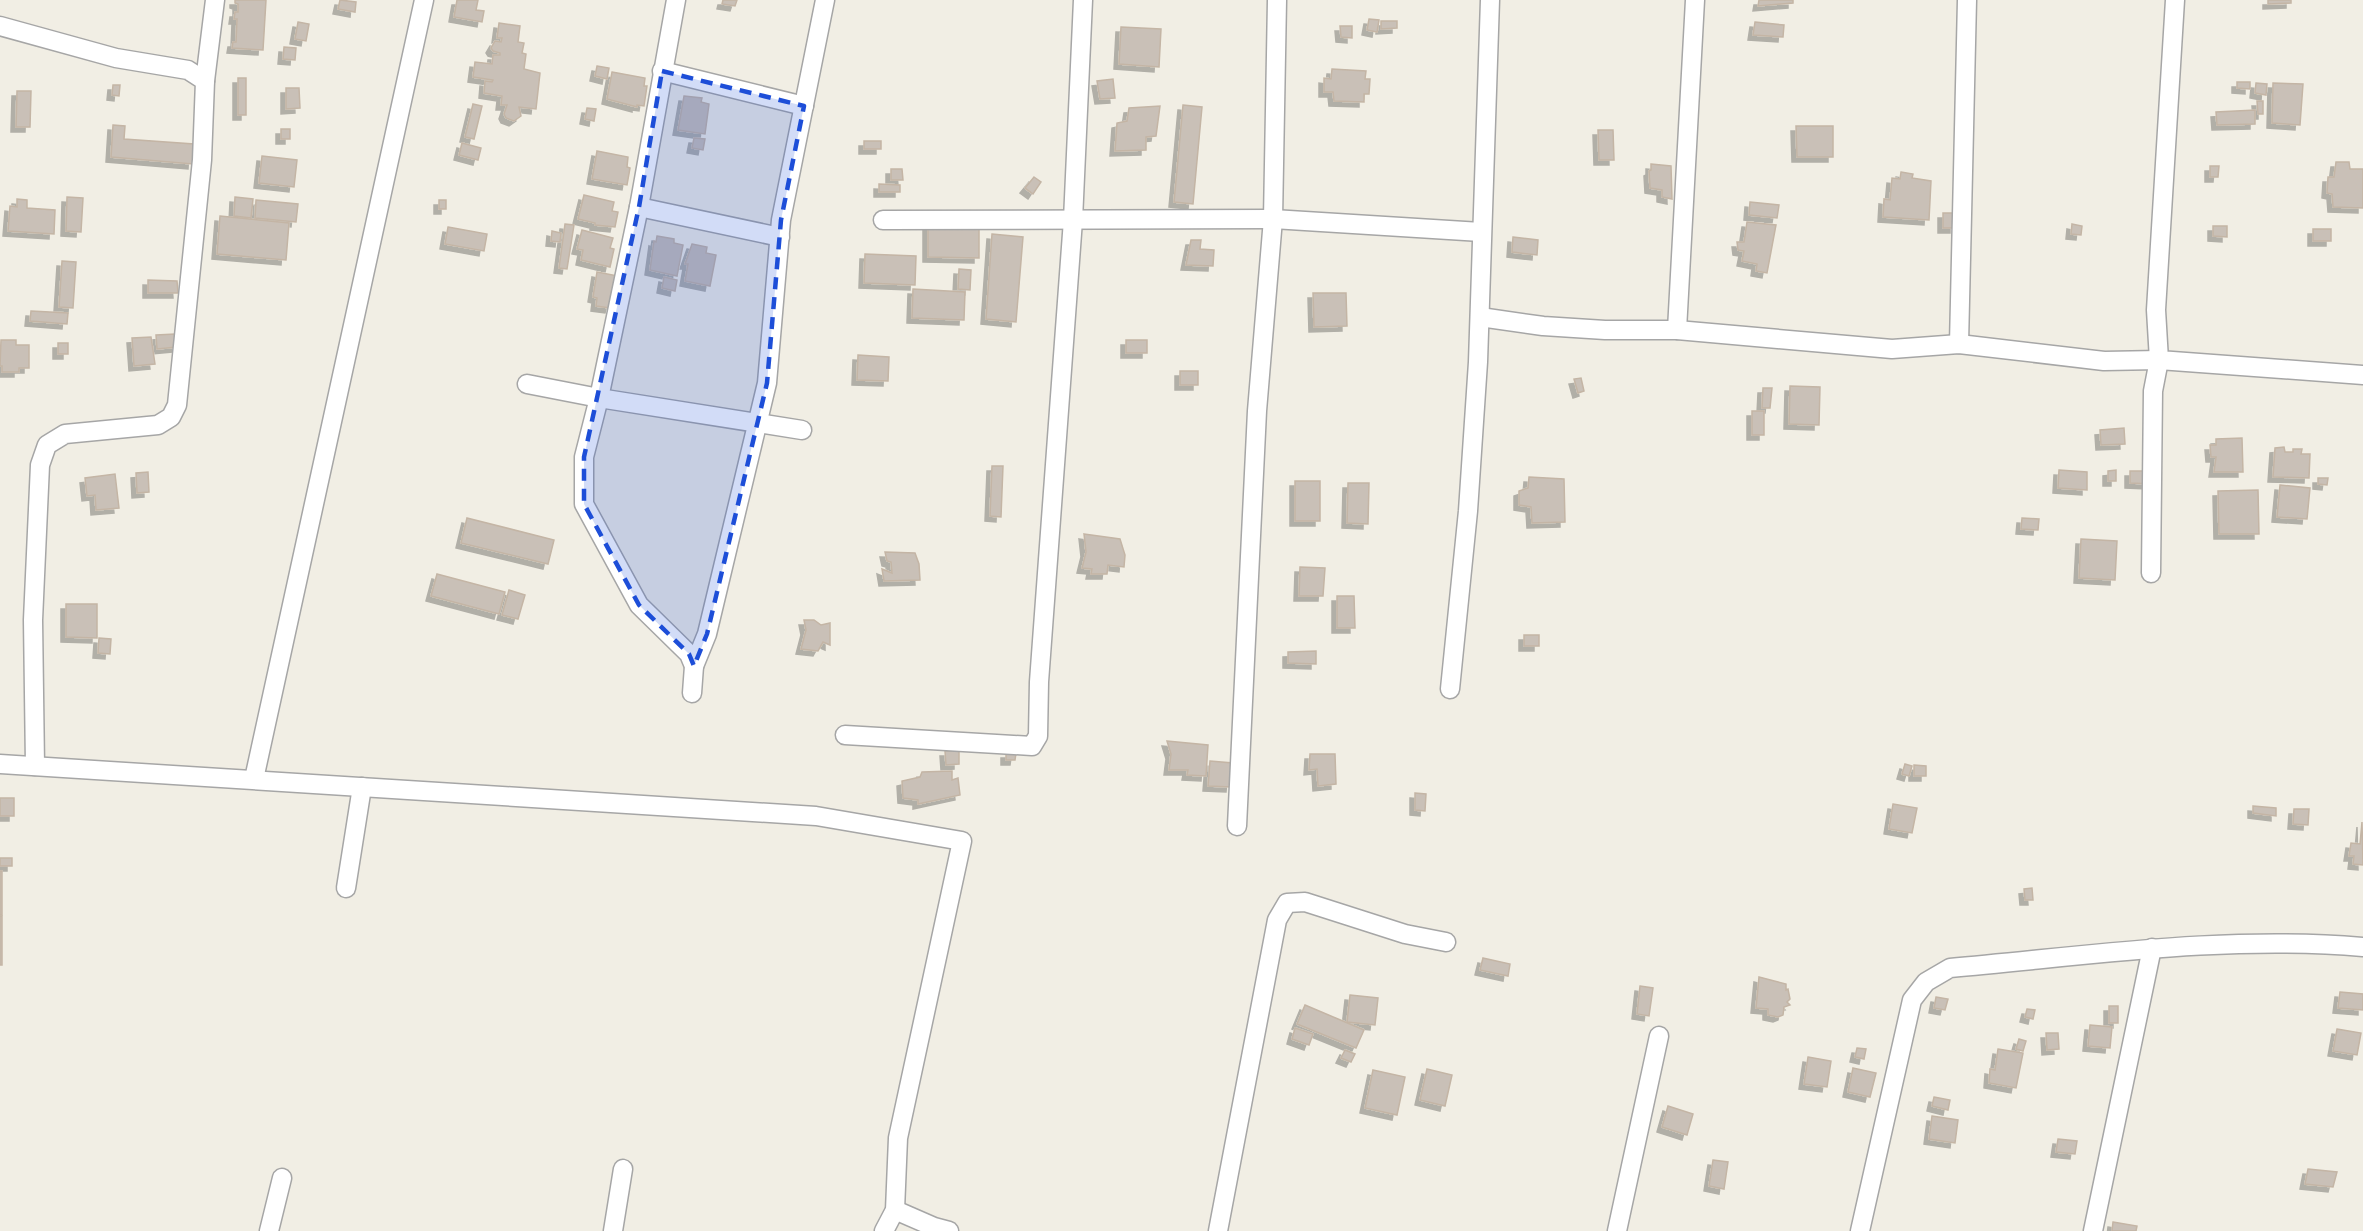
<svg xmlns="http://www.w3.org/2000/svg" width="2363" height="1231" viewBox="0 0 2363 1231" font-family="Cabin,sans-serif">
<style>
.building{fill:#c9c0b7;stroke:#c4b5a5;stroke-width:1.5;filter:url(#shadow)}
.lines{fill:none;stroke-linecap:round;stroke-linejoin:round}
.minor-casing{stroke:#a6a6a6;stroke-width:21}
.minor{stroke:#fff;stroke-width:18}
.marked{fill:#1d4ed8;fill-opacity:0.2;stroke:#1d4ed8;stroke-width:4.5;stroke-dasharray:12 8;stroke-linejoin:round}
</style>
<defs>
<filter id="shadow"><feDropShadow dx="-5" dy="5" stdDeviation="0" flood-color="#0004"/></filter>
</defs>
<rect width="100%" height="100%" fill="#f1eee4"/>
<g class="building">
<path d="M235,0H266L263,50L232,48L233,42H236L237,19H234L235,12H238V4L235,3Z"/>
<path d="M340,0L356,2L355,12L338,9Z"/>
<path d="M457,0H478L476,10L484,11L482,22L454,17Z"/>
<path d="M723,0H737L735,6L722,4Z"/>
<path d="M1759,0H1793V3L1758,6Z"/>
<path d="M2268,0H2291V3L2268,4Z"/>
<path d="M1369,19L1379,20L1377,32L1367,30Z"/>
<path d="M1381,21H1397V28L1381,29Z"/>
<path d="M298,22L309,24L306,41L295,39Z"/>
<path d="M1755,22L1784,25L1783,37L1753,35Z"/>
<path d="M499,23L520,26L518,42L524,43L522,53L526,54L524,69L540,73L536,109L519,107L521,116L514,121L506,118L504,114L507,105H501L502,96L484,93L485,81L492,82L493,80L473,77L475,62L492,64L493,55H500V53L493,51L491,48L495,41L501,42L502,38H497Z"/>
<path d="M1340,26H1352V38L1341,37Z"/>
<path d="M1121,27L1161,29L1159,67L1119,64Z"/>
<path d="M284,47L296,48L295,60L283,59Z"/>
<path d="M597,66L609,68L607,79L595,76Z"/>
<path d="M1332,69L1366,71L1365,79H1370L1369,94H1364V102L1334,101L1333,92H1324V78L1331,79Z"/>
<path d="M612,72L645,78L644,86H647L644,106L637,105V107L607,99Z"/>
<rect x="238" y="78" width="8" height="37"/>
<path d="M1113,79L1115,98L1100,99L1097,81Z"/>
<path d="M2237,82H2250V89L2237,88Z"/>
<path d="M2256,83L2267,84L2266,95L2255,93Z"/>
<path d="M2273,83L2303,84L2300,125L2272,123Z"/>
<path d="M113,85H120L119,96L112,95Z"/>
<path d="M286,88H299L300,108L286,109Z"/>
<path d="M17,91H31L30,127H16Z"/>
<path d="M684,96L702,98L701,102L709,104L705,134L678,130Z"/>
<path d="M2257,101H2263V114H2258Z"/>
<path d="M473,104L482,106L474,139L465,137Z"/>
<path d="M1183,105L1202,107L1193,204L1174,202Z"/>
<path d="M1160,106L1156,136L1146,137V150L1115,151L1117,123L1127,121L1129,108Z"/>
<path d="M587,108L596,109L594,121L585,119Z"/>
<path d="M2255,110V124L2217,125L2216,112Z"/>
<path d="M113,125L125,126L124,139L194,144L193,164L111,157Z"/>
<path d="M1796,126H1833V157H1797Z"/>
<rect x="281" y="129" width="9" height="10"/>
<path d="M1598,130H1613L1614,160H1599Z"/>
<path d="M694,138L705,139L703,150L692,148Z"/>
<rect x="864" y="141" width="17" height="8"/>
<path d="M462,143L481,148L478,160L459,155Z"/>
<path d="M597,151L628,157L627,167L630,168L627,185L592,179Z"/>
<path d="M262,156L297,160L294,187L259,183Z"/>
<path d="M2336,162H2349L2350,169H2363V208L2333,207L2332,194L2327,193L2328,177H2334Z"/>
<path d="M1651,164L1671,166L1672,199L1662,197V190L1650,188L1649,171L1651,170Z"/>
<path d="M2210,166H2219L2218,177H2210Z"/>
<path d="M891,169H902L903,180H891Z"/>
<path d="M1901,172L1913,174L1912,178L1931,181L1929,220L1883,217L1884,199L1890,200L1892,178L1900,179Z"/>
<path d="M1034,177L1041,182L1033,194L1025,188Z"/>
<path d="M879,184L900,185V192H879Z"/>
<path d="M584,195L614,202L612,211L618,212L615,227L595,225V223L578,219Z"/>
<path d="M67,197L83,198L81,232L66,231Z"/>
<path d="M235,197L253,199L251,218L234,216Z"/>
<path d="M17,199L27,200V208L55,210L54,234L8,231L10,206L17,207Z"/>
<path d="M256,200L298,204L296,222L255,218Z"/>
<rect x="439" y="200" width="7" height="9"/>
<path d="M1750,202L1779,205L1777,218L1749,215Z"/>
<rect x="1943" y="213" width="12" height="15"/>
<path d="M220,216L289,223L286,260L217,254Z"/>
<path d="M1747,222L1776,225L1767,273L1756,271L1757,264L1742,261L1744,251L1738,250L1737,242H1744Z"/>
<path d="M565,224L574,225L567,269L559,268Z"/>
<path d="M2072,224L2082,226L2081,235L2071,234Z"/>
<path d="M928,225L979,226V258L928,257Z"/>
<path d="M2213,226H2227V237L2213,236Z"/>
<path d="M448,227L487,234L484,251L445,244Z"/>
<rect x="2313" y="229" width="18" height="12"/>
<path d="M582,230L613,238L610,248L614,249L610,267L581,260L583,250L577,249Z"/>
<path d="M552,231L561,233L560,242L551,241Z"/>
<path d="M992,234L1023,237L1016,322L986,319Z"/>
<path d="M657,236L674,239V243L683,245L677,276L650,270L654,241L656,242Z"/>
<path d="M1513,237L1538,240L1537,255L1512,252Z"/>
<path d="M1191,240H1201L1200,249L1214,250L1213,266L1186,265Z"/>
<path d="M692,244L707,247L706,253L716,255L710,286L685,281L688,264H685Z"/>
<path d="M865,254L916,256L915,285L864,283Z"/>
<path d="M62,261L76,262L73,308L59,307Z"/>
<path d="M959,269L971,270L970,290L958,289Z"/>
<path d="M597,272L618,276L610,308L596,306L597,298L593,297Z"/>
<path d="M664,277L677,280L675,291L662,288Z"/>
<path d="M148,280L177,281L178,293H148Z"/>
<path d="M913,289L965,292L964,320L912,318Z"/>
<path d="M1313,293H1346L1347,326L1314,327Z"/>
<path d="M31,311L68,313L67,324L30,321Z"/>
<path d="M175,334L177,347L157,349L156,335Z"/>
<path d="M151,337L155,364L134,366L132,338Z"/>
<path d="M1,340H16V345H29V368H19V372H2V366H0Z"/>
<rect x="1126" y="340" width="21" height="13"/>
<rect x="58" y="343" width="10" height="11"/>
<path d="M858,355L889,357L888,381L857,380Z"/>
<rect x="1180" y="371" width="18" height="14"/>
<path d="M1581,378L1584,391L1578,393L1574,379Z"/>
<path d="M1790,386L1820,387L1819,425L1789,424Z"/>
<path d="M1763,388H1772L1770,408H1762Z"/>
<rect x="1752" y="411" width="12" height="24"/>
<path d="M2124,428L2125,444L2101,445L2100,430Z"/>
<path d="M2242,438L2243,472H2214L2216,457H2211L2210,445H2216V439Z"/>
<path d="M2284,447L2285,452H2293V449H2302L2301,454H2310L2309,478L2273,477L2275,448Z"/>
<path d="M992,466H1003L1001,517L990,516Z"/>
<path d="M2059,470L2087,472V490L2058,488Z"/>
<path d="M2116,470V481H2108V471Z"/>
<path d="M2130,471H2152V484L2130,483Z"/>
<path d="M148,472L149,492L137,493L136,473Z"/>
<path d="M115,474L119,508L96,510L95,495L87,496L85,478Z"/>
<path d="M1529,477L1564,479L1565,522L1532,523L1531,507L1519,505V491L1528,488Z"/>
<path d="M2318,478H2328L2327,485L2318,484Z"/>
<rect x="1295" y="481" width="25" height="40"/>
<path d="M1348,483H1369L1368,524L1347,523Z"/>
<path d="M2280,485L2310,488L2307,519L2277,517Z"/>
<path d="M2258,490L2259,534H2219L2218,491Z"/>
<path d="M467,518L554,540L548,564L461,543Z"/>
<path d="M2022,518L2039,519L2038,530L2021,529Z"/>
<path d="M1084,534L1120,539L1125,555L1124,567L1108,565L1107,574H1091L1092,569L1082,568L1086,552Z"/>
<path d="M2081,539L2117,541L2115,580L2079,578Z"/>
<path d="M885,552L915,553L919,564L920,580L884,581L882,569L892,573L891,562L887,561Z"/>
<path d="M1300,567L1325,568L1323,596H1299Z"/>
<path d="M437,574L505,592L499,614L431,596Z"/>
<path d="M509,590L525,595L518,619L502,615Z"/>
<path d="M1337,596H1354L1355,628H1337Z"/>
<path d="M66,604H97V638L66,637Z"/>
<path d="M804,620H814L821,625L830,623V645L823,642L818,651L801,649L806,630Z"/>
<rect x="1524" y="635" width="15" height="11"/>
<path d="M99,638L111,639L110,654L98,653Z"/>
<path d="M1316,651V664L1288,663V652Z"/>
<path d="M1167,741L1208,745L1206,776L1187,775L1188,770H1169L1171,754Z"/>
<path d="M945,751H959V764L946,765Z"/>
<path d="M1006,753H1016L1015,760H1006Z"/>
<path d="M1310,754H1335L1336,784L1318,786L1317,769L1309,770Z"/>
<path d="M1210,761L1233,763L1231,787L1208,786Z"/>
<path d="M1905,764L1912,766L1909,776L1902,774Z"/>
<path d="M1914,765L1926,766V776H1914Z"/>
<path d="M952,771V780L958,778L960,795L918,804V800L903,798L902,781L920,777L922,772Z"/>
<path d="M1415,793L1426,794L1425,811L1415,810Z"/>
<rect x="0" y="798" width="14" height="18"/>
<path d="M1893,804L1917,808L1912,833L1889,829Z"/>
<path d="M2253,806L2276,808V816L2253,813Z"/>
<path d="M2294,809H2309L2308,825L2293,824Z"/>
<path d="M2362,822L2363,865L2353,864L2354,856H2349L2351,843L2360,844Z"/>
<rect x="0" y="858" width="12" height="8"/>
<rect x="0" y="871" width="2" height="44"/>
<path d="M2032,888L2033,900H2025L2024,889Z"/>
<rect x="0" y="916" width="2" height="49"/>
<path d="M1483,958L1510,964L1508,976L1480,970Z"/>
<path d="M1759,977L1786,984V990L1788,989L1790,999L1787,1002L1790,1005L1784,1007L1783,1015L1778,1017L1768,1015V1009L1756,1008Z"/>
<path d="M1640,986L1653,988L1649,1016L1637,1014Z"/>
<path d="M2340,992L2363,994V1010L2338,1008Z"/>
<path d="M1350,995L1378,998L1375,1025L1347,1022Z"/>
<path d="M1936,997L1948,999L1945,1010L1934,1008Z"/>
<path d="M1305,1005L1364,1030L1356,1048L1297,1024Z"/>
<rect x="2109" y="1006" width="9" height="17"/>
<path d="M2027,1009L2035,1010L2033,1019L2025,1017Z"/>
<path d="M2090,1025L2112,1027L2110,1048L2088,1046Z"/>
<path d="M1295,1028L1313,1034L1309,1045L1292,1039Z"/>
<path d="M2337,1029L2361,1033L2357,1055L2333,1051Z"/>
<path d="M2046,1033H2058L2059,1049L2047,1050Z"/>
<path d="M2019,1039L2026,1041L2023,1051L2016,1049Z"/>
<path d="M1857,1048L1866,1049L1864,1059L1855,1057Z"/>
<path d="M1998,1049L2023,1053L2016,1088L1989,1083L1990,1069L1995,1070Z"/>
<path d="M1345,1050L1355,1054L1351,1062L1341,1058Z"/>
<path d="M1808,1057L1831,1061L1827,1087L1804,1084Z"/>
<path d="M1853,1068L1876,1073L1870,1097L1848,1092Z"/>
<path d="M1427,1069L1452,1075L1445,1106L1420,1100Z"/>
<path d="M1373,1070L1405,1077L1397,1115L1365,1108Z"/>
<path d="M1934,1097L1950,1100L1948,1110L1932,1106Z"/>
<path d="M1668,1106L1693,1114L1687,1135L1662,1127Z"/>
<path d="M1932,1116L1958,1120L1955,1143L1929,1139Z"/>
<path d="M2058,1139L2077,1141L2075,1154L2056,1152Z"/>
<path d="M1713,1160L1728,1162L1724,1189L1709,1186Z"/>
<path d="M2308,1169L2337,1172L2333,1187L2305,1184Z"/>
<path d="M2113,1222L2137,1226L2136,1231H2112Z"/>
</g>
<g class="lines">
<defs>
<g id="minor">
<path d="M676,0L639,207L599,398L584,457V504L639,605L689,654L694,666L692,693"/>
<path d="M2175,0L2156,310L2159,360L2363,375"/>
<path d="M0,26L116,58L188,70L205,81L202,160L177,405L171,417L158,425L65,434L47,445L40,465L33,620L35,766"/>
<path d="M662,71L804,106"/>
<path d="M205,81L215,0"/>
<path d="M639,207L780,237"/>
<path d="M883,220L1273,219L1481,232"/>
<path d="M1480,317L1543,326L1605,330H1677L1892,349L1959,344L2104,361L2159,360L2153,391L2151,573"/>
<path d="M1677,330L1695,0"/>
<path d="M1959,344L1967,0"/>
<path d="M527,384L599,398L802,430"/>
<path d="M694,666L707,634L767,383L781,220L825,0"/>
<path d="M1450,689L1468,511L1478,362L1490,0"/>
<path d="M845,735L1032,746L1038,736L1039,682L1073,220L1083,0"/>
<path d="M0,764L816,816L962,841L898,1138L895,1210L884,1231"/>
<path d="M254,779L424,0"/>
<path d="M1237,826L1257,411L1273,219L1277,0"/>
<path d="M346,888L362,787"/>
<path d="M895,1210L934,1227L949,1231"/>
<path d="M269,1231L282,1178"/>
<path d="M613,1231L623,1169"/>
<path d="M1218,1231L1277,920L1287,903L1305,902L1405,934L1446,942"/>
<path d="M1617,1231L1659,1036"/>
<path d="M1860,1231L1912,1000L1926,982L1950,968C2087,956 2225,935 2363,947"/>
<path d="M2093,1231L2152,948"/>
</g>
</defs>
<use href="#minor" class="minor-casing"/>
<use href="#minor" class="minor"/>
</g>
<path class="marked" d="M662,71L804,106L781,220L767,383L707,634L694,666L689,654L639,605L584,504V457L639,207Z"/>
</svg>
